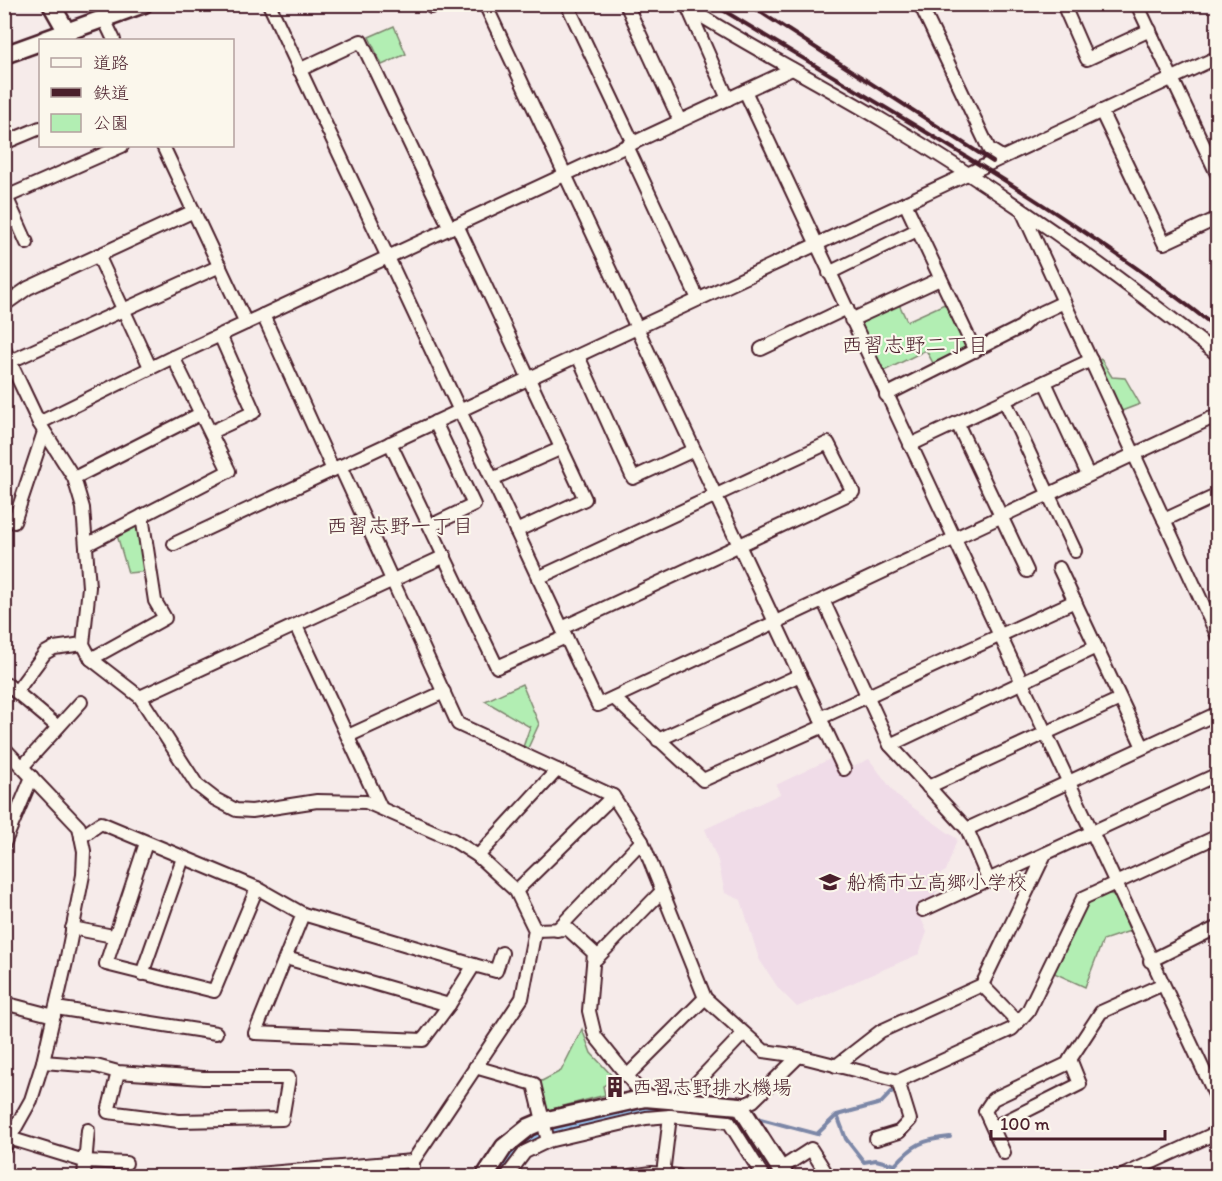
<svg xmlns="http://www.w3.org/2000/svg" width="1222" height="1181" viewBox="0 0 1222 1181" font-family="Itim,'Klee One',sans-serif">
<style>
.built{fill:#f0dce8}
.green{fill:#b2eeb3;stroke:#7e866f;stroke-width:1.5}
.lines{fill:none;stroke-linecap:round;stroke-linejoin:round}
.stream{stroke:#7c87a7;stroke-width:4}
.river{stroke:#9dccf9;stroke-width:21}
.street-casing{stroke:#4a1f2b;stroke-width:16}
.secondary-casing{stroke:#4a1f2b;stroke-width:21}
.street{stroke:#fbf7ec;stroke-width:12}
.secondary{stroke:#fbf7ec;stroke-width:16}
.rail{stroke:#4a1f2b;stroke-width:4}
.labels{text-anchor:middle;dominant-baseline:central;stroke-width:4.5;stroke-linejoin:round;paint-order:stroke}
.poi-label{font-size:20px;fill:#4a1f2b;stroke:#fbf7ec;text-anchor:start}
.neighbourhood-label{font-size:21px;fill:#4a1f2b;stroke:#fbf7ec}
</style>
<rect width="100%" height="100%" fill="#f6ebea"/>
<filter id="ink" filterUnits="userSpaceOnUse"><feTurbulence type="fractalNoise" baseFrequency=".0167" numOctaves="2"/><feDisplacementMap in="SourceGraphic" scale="12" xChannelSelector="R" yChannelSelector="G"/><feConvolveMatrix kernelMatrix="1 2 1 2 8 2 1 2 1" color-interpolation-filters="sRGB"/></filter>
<g filter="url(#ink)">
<path class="built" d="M832,758L839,773L869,759L897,796L957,839L946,871L935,877L939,887L933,897L918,903L916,907L927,932L919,954L797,1007L779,989L759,959L741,900L725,893L718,861L705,829L780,794L776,785Z"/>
<g class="green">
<path d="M394,26L406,54L382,65L369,37Z"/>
<path d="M898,302L907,321L949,302L969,343L967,348L934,365L926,350L882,372L858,325L861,319Z"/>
<path d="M1101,359L1112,377L1125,378L1140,404L1119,412L1095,362Z"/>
<path d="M139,524L149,571L128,573L117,535Z"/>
<path d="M522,684L539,724L528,748L523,747L530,727L485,701Z"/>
<path d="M1106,893L1114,895L1130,931L1103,940L1085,987L1052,972L1086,902Z"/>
<path d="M582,1029L591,1053L615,1079L603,1086L605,1095L545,1111L538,1083L561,1071Z"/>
</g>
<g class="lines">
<g class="stream">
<path d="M837,1115L846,1139L864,1162L876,1160L895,1165C914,1144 922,1140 950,1137"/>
<path d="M753,1117L817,1134L837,1115L881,1103L896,1087"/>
</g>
<path class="river" d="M495,1176L511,1155L532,1137L561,1128L650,1107L731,1112L772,1176"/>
<defs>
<g id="street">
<path d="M269,4L598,705L1218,415"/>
<path d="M485,4L844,769"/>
<path d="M567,4L633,143"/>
<path d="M626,4L680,121"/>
<path d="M682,4C749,47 819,82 887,123C1000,191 1114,272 1218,355"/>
<path d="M920,4L989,149L1002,157"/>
<path d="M1063,4L1087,59L1150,30"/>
<path d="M1137,4L1218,176"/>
<path d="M431,7L436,4"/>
<path d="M688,8L728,99"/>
<path d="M104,19L114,40"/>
<path d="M299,70L361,41L450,228"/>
<path d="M745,91L1218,1101"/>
<path d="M1101,111L1164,243L1218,218"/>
<path d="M4,143L40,128"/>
<path d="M163,146L246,323"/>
<path d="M627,146L698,299"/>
<path d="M4,192L27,243"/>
<path d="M4,198L122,146"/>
<path d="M905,203L975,351"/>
<path d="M1024,215L1218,637"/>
<path d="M457,225L585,499L516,531"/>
<path d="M98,255L150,367"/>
<path d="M829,273L917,230"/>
<path d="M4,305L28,288L194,211"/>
<path d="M263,315L333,470"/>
<path d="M851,320L940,279"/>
<path d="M4,349L39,423L74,478L83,508L89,587L83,644L91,659L140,697L197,785L215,799L236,810L252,811L317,801L366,802L453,840L478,856L516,891L535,930L522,998L413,1161V1176"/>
<path d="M761,349L847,308"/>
<path d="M578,356L633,478L694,450"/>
<path d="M11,361L220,266"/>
<path d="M1045,382L1088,475"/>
<path d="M886,395L1021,327L1030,318L1064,302"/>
<path d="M1005,401L1075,551"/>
<path d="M39,423L173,357L792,69"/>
<path d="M957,423L1027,571"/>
<path d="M211,432L254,412L220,335"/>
<path d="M390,443L497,667L566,637"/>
<path d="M910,445L1091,360"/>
<path d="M340,466L458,724L613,796L642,841L705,998L764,1051L799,1056L898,1081L1012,1029L1028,1011L1083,898L1218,836"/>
<path d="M74,478L202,413"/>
<path d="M492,479L562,448"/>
<path d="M1164,520L1218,495"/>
<path d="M14,522L44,432"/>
<path d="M430,526L474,505L435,422"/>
<path d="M174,544L1218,57"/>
<path d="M86,545L229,471L173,357"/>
<path d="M1059,568L1143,747"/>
<path d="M538,578L828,443L853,492L562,628"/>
<path d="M823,600L890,745L967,829L989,881"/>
<path d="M296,626L380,806"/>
<path d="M91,659L165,618L155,601L142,516"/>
<path d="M4,690L8,685L58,727"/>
<path d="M16,692L45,653L54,648L83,644"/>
<path d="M140,697L445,556"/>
<path d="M614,698L703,780L824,726"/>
<path d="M820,718L1075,601"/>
<path d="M348,736L444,692"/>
<path d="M658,740L800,675"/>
<path d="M890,745L1096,647"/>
<path d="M4,748L79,827L84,851L83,875L66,962L43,1062L31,1100L4,1148"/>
<path d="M23,766L81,702"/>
<path d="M928,787L1120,699"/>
<path d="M967,829L1218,713"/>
<path d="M81,837L101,823L257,888L303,914L474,965L496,971L502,953"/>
<path d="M146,843L106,964L214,991L257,888"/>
<path d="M4,844L32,777"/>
<path d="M478,856L557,770"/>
<path d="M516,891L613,796"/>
<path d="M923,910L1218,774"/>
<path d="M303,914L255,1033L423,1040L449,1005L474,965"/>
<path d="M72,928L113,936"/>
<path d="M535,930L568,929L594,953L589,1011L595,1036L645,1098"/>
<path d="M557,930L642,841"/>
<path d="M286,958L449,1005"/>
<path d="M596,959L662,891"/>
<path d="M1150,961L1218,927"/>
<path d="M142,974L183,858"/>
<path d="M982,985L1018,1022"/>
<path d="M4,1003L54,1016"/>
<path d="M56,1008L216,1033"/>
<path d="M43,1062L96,1066L118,1072L203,1078H289L282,1119L179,1121L108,1112L118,1072"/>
<path d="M836,1066L881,1031L982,985L1045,854"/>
<path d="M475,1067L534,1084L548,1141"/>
<path d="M627,1076L705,998"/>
<path d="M681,1099L743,1034"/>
<path d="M740,1106L753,1101L799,1056"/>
<path d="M994,1127L1080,1084L1070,1059"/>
<path d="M9,1138L84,1161L126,1163"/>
<path d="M876,1139L899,1132L910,1120L898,1081"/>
<path d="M1004,1153L985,1111L993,1099L1067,1064L1101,1012L1161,985"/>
<path d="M780,1169L811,1149L828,1176"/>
<path d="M663,1174L670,1116"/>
<path d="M84,1176L88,1130"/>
<path d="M232,1176L413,1161"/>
<path d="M507,1176L525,1152L548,1141L646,1118L670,1116L729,1122L763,1176"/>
<path d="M630,1176L652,1173L678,1176"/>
<path d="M1122,1176L1218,1132"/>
</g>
<g id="secondary">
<path d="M51,4L67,32"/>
<path d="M44,40L144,4"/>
<path d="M4,55L40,42"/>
<path d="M485,1176L504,1147L529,1127L543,1121L645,1098L740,1106L785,1176"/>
</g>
</defs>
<use href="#street" class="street-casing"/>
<use href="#secondary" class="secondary-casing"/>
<use href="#street" class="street"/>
<use href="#secondary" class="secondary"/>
<g class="rail">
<path d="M713,4C884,109 1060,204 1218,329"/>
<path d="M748,4L993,162"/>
</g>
</g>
</g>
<defs>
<symbol id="school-bare" viewBox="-9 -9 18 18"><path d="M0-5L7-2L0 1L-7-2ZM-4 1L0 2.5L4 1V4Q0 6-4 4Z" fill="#4a1f2b" stroke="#fbf7ec" stroke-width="2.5" paint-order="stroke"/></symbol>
<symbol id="building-bare" viewBox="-9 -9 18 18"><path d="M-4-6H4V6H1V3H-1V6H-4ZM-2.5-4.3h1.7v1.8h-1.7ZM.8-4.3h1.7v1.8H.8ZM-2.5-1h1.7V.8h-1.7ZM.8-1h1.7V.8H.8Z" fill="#4a1f2b" stroke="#fbf7ec" stroke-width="2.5" paint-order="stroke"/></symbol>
</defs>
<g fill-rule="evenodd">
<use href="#school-bare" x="815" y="867" width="30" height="30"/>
<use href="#building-bare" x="600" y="1072" width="30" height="30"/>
</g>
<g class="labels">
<g class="poi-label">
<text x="847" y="882">船橋市立高郷小学校</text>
<text x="632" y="1087">西習志野排水機場</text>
</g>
<g class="neighbourhood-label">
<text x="915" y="344">西習志野二丁目</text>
<text x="400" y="525">西習志野一丁目</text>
</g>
</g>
<rect width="1222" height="1181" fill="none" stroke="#fbf7ec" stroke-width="24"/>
<rect x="12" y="12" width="1198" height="1157" fill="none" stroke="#4a1f2b" stroke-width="2" filter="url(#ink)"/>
<rect x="39" y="39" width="195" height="108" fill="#fbf7ec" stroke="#b4a19f" stroke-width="1.5"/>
<rect x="51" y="58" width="30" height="9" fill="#fbf7ec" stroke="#b4a19f" stroke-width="1.5"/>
<text x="93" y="69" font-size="18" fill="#4a1f2b">道路</text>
<rect x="51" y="88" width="30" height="9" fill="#4a1f2b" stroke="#b4a19f" stroke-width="1.5"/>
<text x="93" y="99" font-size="18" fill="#4a1f2b">鉄道</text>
<rect x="51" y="114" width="30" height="18" fill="#b2eeb3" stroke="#b4a19f" stroke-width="1.5"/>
<text x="93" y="129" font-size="18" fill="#4a1f2b">公園</text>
<path d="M991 1130v9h174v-9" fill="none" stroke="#4a1f2b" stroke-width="3"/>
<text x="1000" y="1130" font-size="18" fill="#4a1f2b" stroke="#fbf7ec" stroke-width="4.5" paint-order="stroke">100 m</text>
</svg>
